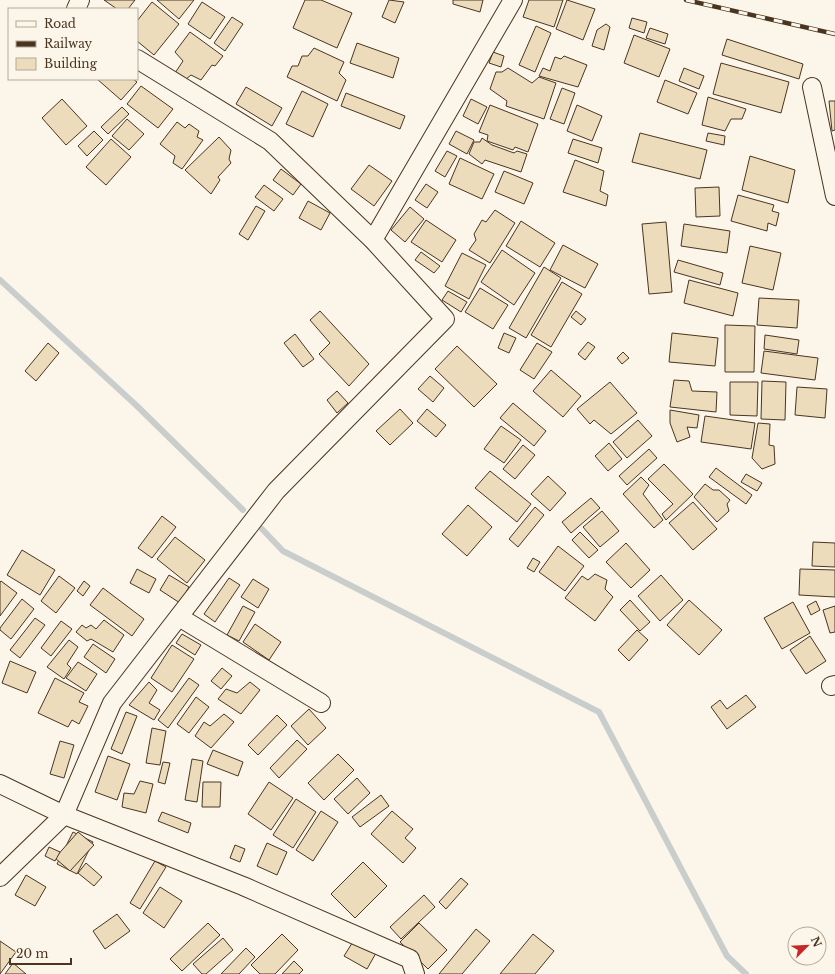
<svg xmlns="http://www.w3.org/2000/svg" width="835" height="974" viewBox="0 0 835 974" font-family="'Libre Baskerville',serif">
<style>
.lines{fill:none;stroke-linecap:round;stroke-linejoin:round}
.stream{stroke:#c9cecd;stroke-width:6}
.building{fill:#ecdcbc;stroke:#4a3520}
.minor-casing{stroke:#4a3520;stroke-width:20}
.minor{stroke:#fbf6e9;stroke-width:18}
.rail-casing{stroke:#4a3520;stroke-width:4.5}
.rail{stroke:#fbf6e9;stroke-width:3;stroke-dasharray:9;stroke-linecap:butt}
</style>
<rect width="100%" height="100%" fill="#fbf6e9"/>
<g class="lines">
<g class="stream">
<path d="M0,280L137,406L243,510"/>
<path d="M262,529L283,551L599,712L727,956L746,974"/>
</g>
</g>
<g class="building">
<path d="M104,0H135L128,9H117Z"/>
<path d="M157,0H194L179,19Z"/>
<path d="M305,0H321L352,13L337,48L293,28Z"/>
<path d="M389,0L404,2L395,23L382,17Z"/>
<path d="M453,0H483L480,12L453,4Z"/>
<path d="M529,0H563L554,27L523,17Z"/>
<path d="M567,0L595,9L583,40L556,29Z"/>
<path d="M152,2L179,24L154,55L137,41V21Z"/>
<path d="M202,2L225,17L210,39L188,24Z"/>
<path d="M232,17L243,24L225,51L214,43Z"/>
<path d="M632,18L647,22L644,33L629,28Z"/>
<path d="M606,24L610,27L604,50L592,46L597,30Z"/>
<path d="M536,26L551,33L535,72L519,65Z"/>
<path d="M650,28L668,34L665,44L646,38Z"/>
<path d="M190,32L223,56L215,66L212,65L201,80L191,75L185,80L175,73L183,61L175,52Z"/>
<path d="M634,35L670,49L659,77L624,63Z"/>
<path d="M727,39L803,64L799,79L722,55Z"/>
<path d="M357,43L399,58L393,78L350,63Z"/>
<path d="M314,48L344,62L339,73L346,80L337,101L287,77L292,66H298L302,56H308Z"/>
<path d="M493,52L504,56L501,67L489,63Z"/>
<path d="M564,56L587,65L578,87L539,76L543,68L550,71L555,57L561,59Z"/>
<path d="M721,63L789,82L781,113L713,94Z"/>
<path d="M508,68L532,83L539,77L556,83L544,119L506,106L507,101L490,89L496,72H502Z"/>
<path d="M684,68L704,76L699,89L679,81Z"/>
<path d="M97,79H133L137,82L121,100Z"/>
<path d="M665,80L697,93L688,114L657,102Z"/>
<path d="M141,86L173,109L158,128L127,104Z"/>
<path d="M246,87L282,108L272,126L236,104Z"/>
<path d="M562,88L575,93L564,124L550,119Z"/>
<path d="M302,91L328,104L313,137L286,124Z"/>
<path d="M346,93L405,116L400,129L341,106Z"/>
<path d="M708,97L746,109L742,119H731L725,131L702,125Z"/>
<path d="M62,99L87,126L66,145L42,118Z"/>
<path d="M471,99L487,107L478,124L463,116Z"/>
<path d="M829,101H835V130L832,131Z"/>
<path d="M490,105L538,124L528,152L515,147L513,150L487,141L488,135L479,132Z"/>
<path d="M577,105L602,116L592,141L567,131Z"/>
<path d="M122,107L129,114L108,134L101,127Z"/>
<path d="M127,119L144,134L129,150L112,136Z"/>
<path d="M177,122L185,128L189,124L199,131L197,137L203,140L182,169L173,163L175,156L160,144Z"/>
<path d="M94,131L103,140L87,156L78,146Z"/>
<path d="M456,131L474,140L467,154L449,144Z"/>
<path d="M640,133L707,150L700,179L632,162Z"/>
<path d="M708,133L725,136L724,145L706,141Z"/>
<path d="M219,137L231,150L229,159L231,163L218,177L220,180L211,194L185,170Z"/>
<path d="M482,138L492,145L514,153L517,151L527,154L521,172L485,160L482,164L469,154L474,142H480Z"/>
<path d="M111,139L131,157L106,185L86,167Z"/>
<path d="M573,139L602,148L598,163L568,153Z"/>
<path d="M447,151L457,156L445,177L435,171Z"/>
<path d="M750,156L795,170L788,203L742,190Z"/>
<path d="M460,158L494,174L482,199L449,184Z"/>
<path d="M575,160L604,171L600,191L608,195L606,206L563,192Z"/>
<path d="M369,165L392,181L374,206L351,189Z"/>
<path d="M281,169L301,184L293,195L273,180Z"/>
<path d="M504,171L533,183L524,204L495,192Z"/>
<path d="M426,184L438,192L427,208L415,200Z"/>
<path d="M264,185L283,199L274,211L255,197Z"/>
<path d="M719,187L720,216L696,217L695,188Z"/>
<path d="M738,195L774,205L772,211L779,213L776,226L768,223L767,231L731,221Z"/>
<path d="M308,201L330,213L321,230L299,218Z"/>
<path d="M256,206L265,211L248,240L239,234Z"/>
<path d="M410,207L424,219L405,242L391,230Z"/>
<path d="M495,210L515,223L490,263L469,250L476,240L474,234L482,220L486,222Z"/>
<path d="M426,220L456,240L442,262L411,242Z"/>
<path d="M521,221L555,243L540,267L506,246Z"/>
<path d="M666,222L672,292L649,294L642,224Z"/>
<path d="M684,224L730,231L727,253L681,246Z"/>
<path d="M563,245L598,264L585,288L550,270Z"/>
<path d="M750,246L781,253L773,290L742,283Z"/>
<path d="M502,250L535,273L514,305L481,282Z"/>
<path d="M421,252L440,266L434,273L415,260Z"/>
<path d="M462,253L486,265L469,299L445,286Z"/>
<path d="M678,260L723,273L720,285L674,272Z"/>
<path d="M544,267L561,278L526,338L509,328Z"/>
<path d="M689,280L738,293L733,316L684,303Z"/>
<path d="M562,282L582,294L551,347L531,335Z"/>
<path d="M480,288L508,305L493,329L465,312Z"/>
<path d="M448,291L467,302L461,312L442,300Z"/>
<path d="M759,298L799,300L797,328L757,325Z"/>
<path d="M320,311L369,364L349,386L319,354L330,343L310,320Z"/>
<path d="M576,311L586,319L581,325L571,317Z"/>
<path d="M725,325L755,326L754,372H725Z"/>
<path d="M504,333L516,338L509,353L498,348Z"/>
<path d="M672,333L718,338L715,366L669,362Z"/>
<path d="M295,334L314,359L303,367L284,343Z"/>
<path d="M765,335L799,340L797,354L764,349Z"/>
<path d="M588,342L595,347L585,360L578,354Z"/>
<path d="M48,343L59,353L36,381L25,371Z"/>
<path d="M537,343L552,352L534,379L520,370Z"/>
<path d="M457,346L497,384L474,407L435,369Z"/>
<path d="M764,351L818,358L815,380L761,373Z"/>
<path d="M623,352L629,358L622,364L617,358Z"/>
<path d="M551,370L581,396L563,417L533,391Z"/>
<path d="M430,376L444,388L433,402L418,389Z"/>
<path d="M674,380L689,381L692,391L717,392L716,412L670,407Z"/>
<path d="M762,381L786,382L785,420L761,419Z"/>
<path d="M610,382L637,413L611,434L594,420L590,424L577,409Z"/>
<path d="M730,382H758L757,416L730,415Z"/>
<path d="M797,387L827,389L825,418L795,415Z"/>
<path d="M337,391L348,403L337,413L327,400Z"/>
<path d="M513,403L546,431L534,446L500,418Z"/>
<path d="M400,409L413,423L390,445L376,431Z"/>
<path d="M427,409L446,425L436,437L417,421Z"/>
<path d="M670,410L699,415L697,428L687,427L690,437L677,442L670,423Z"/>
<path d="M705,416L755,423L751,449L701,442Z"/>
<path d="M638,420L652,436L627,458L613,442Z"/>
<path d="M758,423L770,424L769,445L774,446L775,464L762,469L752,458Z"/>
<path d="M501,426L521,440L504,463L484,449Z"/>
<path d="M609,443L622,459L608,471L595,456Z"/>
<path d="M523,445L535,455L515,479L503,469Z"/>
<path d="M649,449L657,458L627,485L619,476Z"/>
<path d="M664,464L693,494L666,520L662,514L673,504L648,479Z"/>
<path d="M716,468L752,495L746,504L709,477Z"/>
<path d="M490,471L531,504L517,522L475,488Z"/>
<path d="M746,474L762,483L757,491L741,482Z"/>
<path d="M548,476L566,493L550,511L531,494Z"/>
<path d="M641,477L649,485L643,494L663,520L654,528L623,494Z"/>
<path d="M705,484L713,490H719L730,500L727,504L729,511L717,522L694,497Z"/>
<path d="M591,498L600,508L571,533L562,522Z"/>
<path d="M693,502L717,529L693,550L669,523Z"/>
<path d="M468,505L492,527L467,556L442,534Z"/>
<path d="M535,507L544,515L518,547L509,539Z"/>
<path d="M602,511L619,531L600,547L583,527Z"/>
<path d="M162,516L176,527L152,558L138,548Z"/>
<path d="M580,532L598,550L589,558L572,540Z"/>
<path d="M175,537L205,560L187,583L157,559Z"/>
<path d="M813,542L835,543V567L812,566Z"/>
<path d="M626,543L650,570L631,588L606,562Z"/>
<path d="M558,546L584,566L565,591L539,572Z"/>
<path d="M22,550L55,570L40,595L7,575Z"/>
<path d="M533,558L540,562L534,572L527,568Z"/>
<path d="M137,569L156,579L149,593L130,583Z"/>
<path d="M800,569L835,570V597L799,595Z"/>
<path d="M595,574L607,580L605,589L613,597L595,621L565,598L582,576L588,580Z"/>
<path d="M169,575L189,587L180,603L160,590Z"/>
<path d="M661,575L683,600L660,621L638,596Z"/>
<path d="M59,576L75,588L56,613L41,601Z"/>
<path d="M229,578L240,585L215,622L204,614Z"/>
<path d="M253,579L269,589L258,608L241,597Z"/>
<path d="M1,581L17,593L0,616V582Z"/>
<path d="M84,581L90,586L83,596L77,591Z"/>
<path d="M103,588L144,619L132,636L90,605Z"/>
<path d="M22,599L34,609L11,639L0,630V628Z"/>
<path d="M630,600L650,622L640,631L620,610Z"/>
<path d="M689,600L722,630L699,655L667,625Z"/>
<path d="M816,601L820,610L811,615L807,606Z"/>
<path d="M793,602L810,633L782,649L764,618Z"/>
<path d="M243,606L255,612L239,641L227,635Z"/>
<path d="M835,606V632L830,633L823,610Z"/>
<path d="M35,618L45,625L20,658L10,650Z"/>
<path d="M104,620L124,635L113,652L91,639L87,641L76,632L82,625L86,628L91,625L96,629Z"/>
<path d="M61,621L72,629L51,656L41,648Z"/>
<path d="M255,624L281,642L269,660L243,642Z"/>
<path d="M637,630L648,640L629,661L618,650Z"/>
<path d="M182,634L201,645L195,655L176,643Z"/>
<path d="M810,636L826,661L806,674L790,650Z"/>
<path d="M69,640L78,647L67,664L71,668L64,679L47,667Z"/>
<path d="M93,644L115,659L106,673L84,657Z"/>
<path d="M172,645L194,659L172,692L151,678Z"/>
<path d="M10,661L36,672L27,693L2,683Z"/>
<path d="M78,662L97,674L86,691L66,678Z"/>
<path d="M222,668L232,676L221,689L211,681Z"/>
<path d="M55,678L84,693L79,702L88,706L79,724L72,720L68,727L38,713Z"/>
<path d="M189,678L199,685L168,728L158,720Z"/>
<path d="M149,682L157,690L149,703L160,710L154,720L129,705Z"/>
<path d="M250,682L260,690L241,714L218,699L226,689L237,693Z"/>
<path d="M746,695L756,707L727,729L711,707L720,700L727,709Z"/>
<path d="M196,697L209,707L189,733L177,724Z"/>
<path d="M309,709L326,728L308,745L291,726Z"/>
<path d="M126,712L137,716L122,754L111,749Z"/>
<path d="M224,714L234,722L211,748L195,736L204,722L210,726Z"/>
<path d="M277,715L287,725L258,755L248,745Z"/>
<path d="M152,728L166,731L160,765L146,763Z"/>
<path d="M297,740L307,749L279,778L270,768Z"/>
<path d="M60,741L74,745L64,778L50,774Z"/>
<path d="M213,750L243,762L238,776L207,764Z"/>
<path d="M338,754L354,770L324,800L308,783Z"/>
<path d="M108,756L130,764L117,800L95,792Z"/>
<path d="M192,759L203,761L197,802L185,800Z"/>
<path d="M163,762L170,763L165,784L158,782Z"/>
<path d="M357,778L370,793L348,814L334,799Z"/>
<path d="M140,781L153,784L146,813L122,807L124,793L134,794Z"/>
<path d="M203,782H221L220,807H202Z"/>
<path d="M269,782L293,798L271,830L248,814Z"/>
<path d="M381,795L389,806L360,827L352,817Z"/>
<path d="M296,799L316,812L293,848L273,835Z"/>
<path d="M321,811L338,822L313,861L296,850Z"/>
<path d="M392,811L413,829L405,838L416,848L403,863L371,834Z"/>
<path d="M162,812L191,823L188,833L158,821Z"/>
<path d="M73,832L93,842L77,874L57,864Z"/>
<path d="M78,832L94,845L70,871L55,858Z"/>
<path d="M267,843L287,852L277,875L257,866Z"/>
<path d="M235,845L245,849L240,862L230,858Z"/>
<path d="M49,847L60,852L55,861L45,856Z"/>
<path d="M155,861L166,867L140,909L130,903Z"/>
<path d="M363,862L387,886L355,918L331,894Z"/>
<path d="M86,863L102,877L94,886L78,873Z"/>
<path d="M26,875L46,887L35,906L15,895Z"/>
<path d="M461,878L468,884L446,909L439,902Z"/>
<path d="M160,887L182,901L164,928L143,913Z"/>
<path d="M424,895L435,907L401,939L390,927Z"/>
<path d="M117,914L130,931L105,949L93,931Z"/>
<path d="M208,923L220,935L182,971L170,959Z"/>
<path d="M419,923L447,950L428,969L400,942Z"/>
<path d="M476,929L490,941L462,974H439Z"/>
<path d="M282,934L298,950L275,974H260L251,965Z"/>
<path d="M533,934L554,951L535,974H500Z"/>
<path d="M223,938L233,950L206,974H202L193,964Z"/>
<path d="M354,940L376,953L367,969L344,956Z"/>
<path d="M0,941L16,952L0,974Z"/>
<path d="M246,948L255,957L239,974H221Z"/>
<path d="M294,961L303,970L299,974H282Z"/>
<path d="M13,963L26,974H5Z"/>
</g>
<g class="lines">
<defs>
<g id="minor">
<path d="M76,9L80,0"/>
<path d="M812,87L835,196"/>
<path d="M373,240L513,0"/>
<path d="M179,617L321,703"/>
<path d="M831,686L835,685"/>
<path d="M0,784L64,815L243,886L410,959L415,974"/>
<path d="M0,877L64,815L112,703L276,491L445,319L373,240L270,141L137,59"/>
</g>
</defs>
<use href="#minor" class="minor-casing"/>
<use href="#minor" class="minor"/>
<defs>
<path id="rail" d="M686,0L835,34"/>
</defs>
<use href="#rail" class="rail-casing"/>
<use href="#rail" class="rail"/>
</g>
<rect x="8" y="8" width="130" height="72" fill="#fbf6e9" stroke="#b4a999"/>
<rect x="16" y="21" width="20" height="6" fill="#fbf6e9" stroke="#b4a999"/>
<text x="44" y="28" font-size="12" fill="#4a3520">Road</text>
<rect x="16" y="41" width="20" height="6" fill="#4a3520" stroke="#b4a999"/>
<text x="44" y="48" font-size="12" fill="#4a3520">Railway</text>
<rect x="16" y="58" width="20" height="12" fill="#ecdcbc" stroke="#b4a999"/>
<text x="44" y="68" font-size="12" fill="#4a3520">Building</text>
<g transform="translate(807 946) rotate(66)"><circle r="19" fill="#fbf6e9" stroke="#b4a999"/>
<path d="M0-3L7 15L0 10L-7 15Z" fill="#c62828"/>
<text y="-6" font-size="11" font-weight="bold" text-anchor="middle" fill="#4a3520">N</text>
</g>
<path d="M10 958v6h61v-6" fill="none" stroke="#4a3520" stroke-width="2"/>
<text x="16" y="958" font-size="12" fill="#4a3520" stroke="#fbf6e9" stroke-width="3" paint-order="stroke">20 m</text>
</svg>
